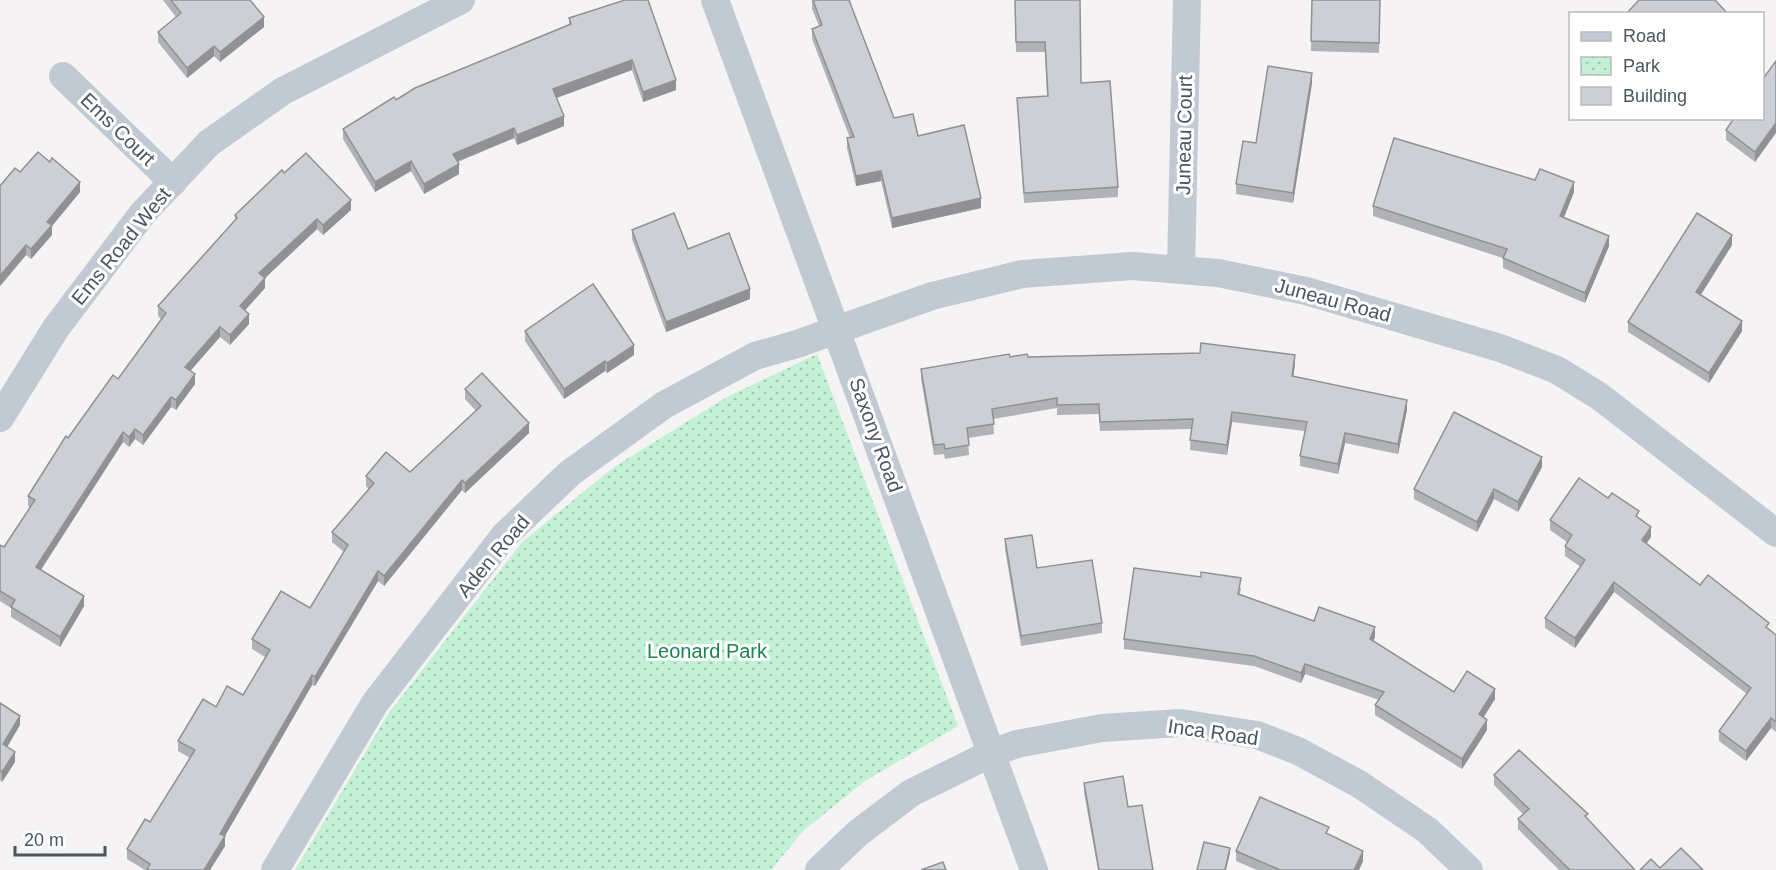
<svg xmlns="http://www.w3.org/2000/svg" width="1776" height="870" viewBox="0 0 1776 870" font-family="Helvetica,sans-serif">
<style>
.park{fill:url(#park-dots)}
.lines{fill:none;stroke-linecap:round;stroke-linejoin:round}
.minor{stroke:#c1cad2;stroke-width:28}
.wall{fill:#b0b2b7}
.shaded-wall{fill:#909195}
.building{fill:#cdcfd5;stroke:#909195;stroke-width:1.5}
.labels{text-anchor:middle;dominant-baseline:central;stroke-width:6;stroke-linejoin:round;paint-order:stroke}
.street-label{font-size:20px;fill:#4a5661;stroke:#fff}
.park-label{font-size:20px;fill:#17864f;stroke:#fff}
</style>
<defs>
<pattern id="park-dots" width="8" height="8" patternUnits="userSpaceOnUse" patternTransform="scale(1.5)"><rect width="8" height="8" fill="#c3f1d5"/><path d="M2 2h.1M6 6h.1" fill="none" stroke="#a0c6b0" stroke-width="1.8" stroke-linecap="round"/></pattern>
</defs>
<rect width="100%" height="100%" fill="#f5f3f3"/>
<path class="park" d="M817,354L958,726L865,781L803,831L771,870H295L388,714L522,542L614,467L727,397Z"/>
<g class="lines">
<g class="minor">
<path d="M715,0L1034,870"/>
<path d="M63,76L173,182"/>
<path d="M1181,270L1187,0"/>
<path d="M0,418L56,328L143,213L209,143L283,91L461,0"/>
<path d="M275,870L375,703L504,536L570,473L664,405L755,356L797,344L932,296L1022,274L1132,266L1218,273L1306,291L1500,348L1557,370L1599,396L1776,533"/>
<path d="M819,870L858,833L911,793L992,753L1017,744L1102,728L1180,723L1257,735L1298,751L1359,784L1427,830L1469,870"/>
</g>
</g>
<g class="wall">
<path d="M163,0H250L264,27L220,62L214,56L187,78L158,42V32L176,17Z"/>
<path d="M812,0L894,118L918,136L981,208L892,228L881,181L856,186L847,148V138H850L812,39V29L819,26L812,9Z"/>
<path d="M1015,0L1081,83L1118,187V197L1024,203L1017,98L1047,96L1045,52H1016Z"/>
<path d="M1312,0H1380L1379,53L1311,51Z"/>
<path d="M569,18L676,90L643,102L632,70L557,98L564,126L517,145L514,138L458,162L459,174L424,194L411,171L375,192L343,139V129L396,100L569,25Z"/>
<path d="M1312,83L1293,203L1236,194V184L1256,143Z"/>
<path d="M1762,118L1755,162L1726,140V130Z"/>
<path d="M50,162L80,192L52,226V235L31,259L26,255L0,286V186L20,172Z"/>
<path d="M284,173L351,210L323,235L317,229L265,278V288L245,310L249,324L230,345L220,337L190,371L195,384L176,410L171,407L143,445L135,439L129,447L123,442L41,570L84,606L60,647L11,617V608L0,601V545L4,547L30,507L28,506V496L68,438L118,379L161,319L158,316V306L235,220V215Z"/>
<path d="M1574,192L1564,218L1609,246L1585,303L1503,268V258L1373,216V206Z"/>
<path d="M632,230L688,249L750,299L666,332L632,239Z"/>
<path d="M1732,245L1701,295L1742,331L1709,383L1628,332V322Z"/>
<path d="M525,331L634,355L607,373L605,371L564,399L525,341Z"/>
<path d="M1010,357L1295,365L1293,376L1407,410L1398,454L1345,443L1338,474L1300,466V456L1305,431L1232,422L1227,455L1190,450L1191,429L1100,431L1099,414L1057,415V408L993,419L994,434L968,438L969,455L945,459L944,454L934,455L921,379V369Z"/>
<path d="M465,389L529,433L465,493L462,490L384,586L378,581L315,686L312,685L225,836V846L210,870H145L127,859V849L150,822L190,758L178,751V741L216,707L243,695L265,657L252,649V639L310,608L344,552L332,542V532L369,489L366,486V476L410,472L476,411L465,399Z"/>
<path d="M1542,467L1518,512L1494,499L1477,532L1414,499V489Z"/>
<path d="M1639,519L1651,537L1646,543L1700,585L1776,635V732L1771,728L1746,761L1719,741V731L1747,694L1614,592L1575,648L1545,628V618L1581,567L1565,556V546L1567,542L1550,530V520Z"/>
<path d="M1005,539L1037,568L1102,623V633L1021,646L1005,549Z"/>
<path d="M1201,577L1241,588L1240,594L1314,621L1375,637L1373,641L1454,692L1495,699L1484,717L1487,730L1462,769L1375,715V705L1379,700L1305,674L1301,683L1254,666L1124,649V639Z"/>
<path d="M0,703L20,725L7,747L15,762L2,782L0,780Z"/>
<path d="M1494,775L1588,819L1635,870H1559L1518,829V819L1523,814L1494,785Z"/>
<path d="M1084,783L1128,807L1153,870H1098L1084,793Z"/>
<path d="M1329,834L1363,861L1359,870H1257L1236,861V851Z"/>
</g>
<g class="shaded-wall">
<path d="M264,17V27L220,62V52Z"/>
<path d="M214,46V56L187,78V68Z"/>
<path d="M632,60V70L553,99V89Z"/>
<path d="M1312,73V83L1293,203V193Z"/>
<path d="M676,80V90L643,102V92Z"/>
<path d="M564,116V126L517,145V135Z"/>
<path d="M1776,123V133L1755,162V152Z"/>
<path d="M514,128V138L453,163V154Z"/>
<path d="M411,161V171L375,192V182Z"/>
<path d="M459,164V174L424,194V184Z"/>
<path d="M881,171V181L856,186V176Z"/>
<path d="M80,182V192L52,226V235L31,259V249L47,222Z"/>
<path d="M1574,182V192L1560,226V216Z"/>
<path d="M981,198V208L892,228V218Z"/>
<path d="M351,200V210L323,235V225Z"/>
<path d="M317,219V229L265,278V288L240,316V306L259,273Z"/>
<path d="M1732,235V245L1696,302V292Z"/>
<path d="M1609,236V246L1585,303V293Z"/>
<path d="M26,245V255L0,286V276Z"/>
<path d="M750,289V299L666,332V322Z"/>
<path d="M249,314V324L230,345V335Z"/>
<path d="M1742,321V331L1709,383V373Z"/>
<path d="M220,327V337L185,377V367Z"/>
<path d="M634,345V355L607,373V363Z"/>
<path d="M1295,355V365L1292,386V376Z"/>
<path d="M605,361V371L564,399V389Z"/>
<path d="M195,374V384L176,410V400Z"/>
<path d="M171,397V407L143,445V435Z"/>
<path d="M1407,400V410L1398,454V444Z"/>
<path d="M1232,412V422L1227,455V445Z"/>
<path d="M529,423V433L465,493V483Z"/>
<path d="M135,429V439L129,447V437Z"/>
<path d="M123,432V442L36,577V567Z"/>
<path d="M1345,433V443L1338,474V464Z"/>
<path d="M1542,457V467L1518,512V502Z"/>
<path d="M462,480V490L384,586V576Z"/>
<path d="M1494,489V499L1477,532V522Z"/>
<path d="M1651,527V537L1642,550V540Z"/>
<path d="M378,571V581L315,686V677Z"/>
<path d="M1614,582V592L1575,648V638Z"/>
<path d="M84,596V606L60,647V637Z"/>
<path d="M1375,627V637L1370,649V639Z"/>
<path d="M1305,664V674L1301,683V673Z"/>
<path d="M312,675V685L222,841L225,836V846L210,870H204L220,834Z"/>
<path d="M1495,689V699L1479,724V714Z"/>
<path d="M20,716V725L3,754V744Z"/>
<path d="M1771,718V728L1746,761V751Z"/>
<path d="M1487,720V730L1462,769V759Z"/>
<path d="M15,752V762L2,782V772Z"/>
<path d="M1230,848V853L1226,870H1225Z"/>
<path d="M1363,851V861L1359,870H1354Z"/>
</g>
<g class="building">
<path d="M171,0H250L264,17L220,52L214,46L187,68L158,32L181,13Z"/>
<path d="M625,0H648L676,80L643,92L632,60L553,89L564,116L517,135L514,128L453,154L459,164L424,184L411,161L375,182L343,129L394,97L396,100L415,88L571,24L569,18Z"/>
<path d="M813,0H849L894,118L913,114L918,136L964,125L981,198L892,218L881,171L856,176L847,138L854,137L812,29L822,25Z"/>
<path d="M1015,0H1080L1081,83L1110,81L1118,187L1024,193L1017,98L1048,96L1045,42H1016Z"/>
<path d="M1312,0H1380L1379,43L1311,41Z"/>
<path d="M1639,0H1715L1728,14H1626Z"/>
<path d="M1776,61V123L1755,152L1726,130L1734,118H1762V80Z"/>
<path d="M1268,66L1312,73L1293,193L1236,184L1243,141L1256,143Z"/>
<path d="M1394,138L1535,180L1540,169L1574,182L1560,216L1609,236L1585,293L1503,258L1507,249L1373,206Z"/>
<path d="M38,152L50,162L52,158L80,182L47,222L52,225L31,249L26,245L0,276V186L15,168L20,172Z"/>
<path d="M306,153L351,200L323,225L317,219L259,273L265,278L240,306L249,314L230,335L220,327L185,367L195,374L176,400L171,397L143,435L135,429L129,437L123,432L36,567L84,596L60,637L11,607L15,600L0,591V545L4,547L35,500L28,496L66,436L68,438L113,375L118,379L166,313L158,306L237,218L235,215L282,170L284,173Z"/>
<path d="M674,213L688,249L729,233L750,289L666,322L632,230Z"/>
<path d="M1697,213L1732,235L1696,292L1742,321L1709,373L1628,322Z"/>
<path d="M593,284L634,345L607,363L605,361L564,389L525,331Z"/>
<path d="M1201,343L1295,355L1292,376L1407,400L1398,444L1345,433L1338,464L1300,456L1307,422L1232,412L1227,445L1190,440L1193,419L1100,422L1099,404L1057,405V398L992,409L994,424L967,428L969,445L945,449L944,444L934,445L921,369L1009,354L1010,357L1027,354L1028,357L1200,353Z"/>
<path d="M482,373L529,423L465,483L462,480L384,576L378,571L315,677L312,675L220,834L225,836L204,870H147L150,864L127,849L145,819L150,822L195,750L178,741L203,699L216,707L227,686L243,695L270,650L252,639L281,591L310,608L348,545L332,532L374,483L366,476L386,452L410,472L481,406L465,389Z"/>
<path d="M1454,412L1542,457L1518,502L1494,489L1477,522L1414,489Z"/>
<path d="M1579,478L1608,498L1612,493L1639,511L1636,516L1651,527L1642,540L1700,585L1708,575L1769,623L1766,627L1776,635V722L1771,718L1746,751L1719,731L1751,688L1614,582L1575,638L1545,618L1585,560L1565,546L1572,535L1550,520Z"/>
<path d="M1032,535L1037,568L1092,560L1102,623L1021,636L1005,539Z"/>
<path d="M1134,568L1201,577V572L1241,578L1238,594L1314,621L1319,607L1375,627L1370,639L1454,692L1467,671L1495,689L1479,714L1487,720L1462,759L1375,705L1384,692L1305,664L1301,673L1254,656L1124,639Z"/>
<path d="M0,703L20,716L3,744L15,752L2,772L0,770Z"/>
<path d="M1519,750L1588,814L1585,816L1635,870H1570L1518,819L1529,809L1494,775Z"/>
<path d="M1123,776L1128,807L1142,805L1153,870H1099L1084,783Z"/>
<path d="M1260,797L1329,827L1326,833L1363,851L1354,870H1280L1236,851Z"/>
<path d="M1204,842L1230,848L1225,870H1197Z"/>
<path d="M1681,848L1703,870H1640L1651,859L1660,868Z"/>
<path d="M943,862L946,870H921Z"/>
</g>
<g class="labels">
<g class="street-label">
<text transform="translate(118 129) rotate(44)">Ems Court</text>
<text transform="translate(1184 135) rotate(-89)">Juneau Court</text>
<text transform="translate(121 246) rotate(-51)">Ems Road West</text>
<text transform="translate(1333 300) rotate(15)">Juneau Road</text>
<text transform="translate(876 435) rotate(70)">Saxony Road</text>
<text transform="translate(493 556) rotate(-50)">Aden Road</text>
<text transform="translate(1213 732) rotate(8)">Inca Road</text>
</g>
<g class="park-label">
<text x="707" y="651">Leonard Park</text>
</g>
</g>
<rect x="1569" y="12" width="195" height="108" fill="#ffffff" stroke="#b7bbc0" stroke-width="1.5"/>
<rect x="1581" y="32" width="30" height="9" fill="#c1cad2" stroke="#b7bbc0" stroke-width="1.5"/>
<text x="1623" y="42" font-size="18" fill="#4a5661">Road</text>
<rect x="1581" y="57" width="30" height="18" fill="url(#park-dots)" stroke="#b7bbc0" stroke-width="1.5"/>
<text x="1623" y="72" font-size="18" fill="#4a5661">Park</text>
<rect x="1581" y="87" width="30" height="18" fill="#cdcfd5" stroke="#b7bbc0" stroke-width="1.5"/>
<text x="1623" y="102" font-size="18" fill="#4a5661">Building</text>
<path d="M15 846v9h90v-9" fill="none" stroke="#4a5661" stroke-width="3"/>
<text x="24" y="846" font-size="18" fill="#4a5661" stroke="#ffffff" stroke-width="4.5" paint-order="stroke">20 m</text>
</svg>
